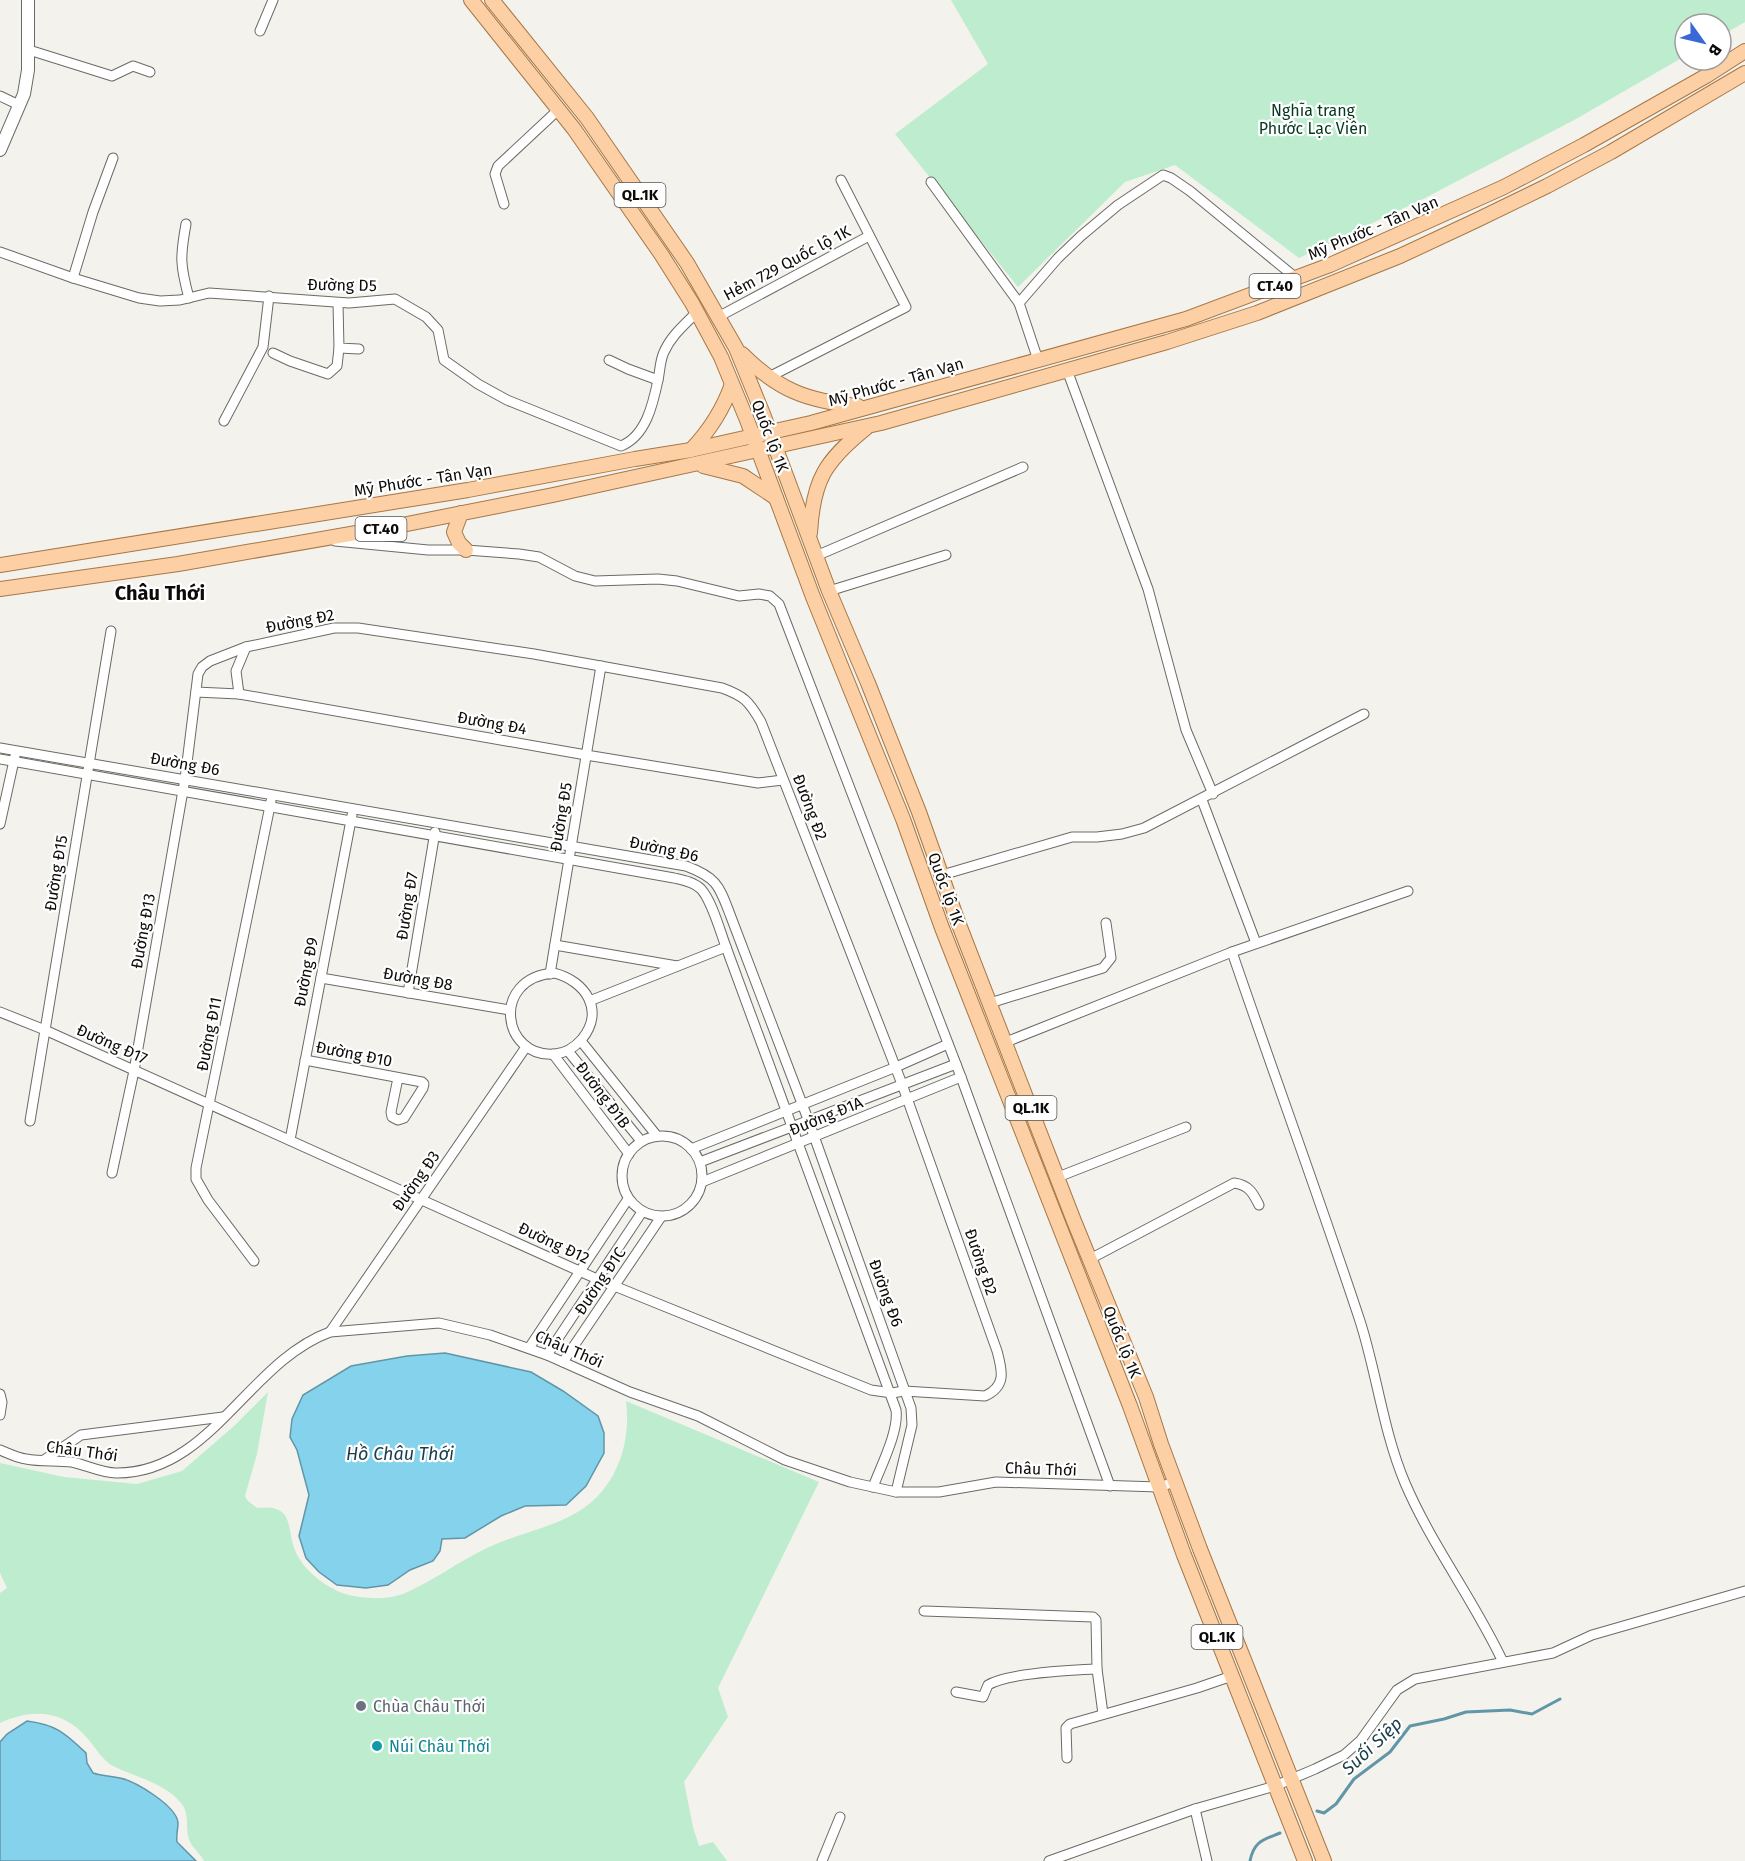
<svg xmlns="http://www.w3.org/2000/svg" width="1745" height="1861" viewBox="0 0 1745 1861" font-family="'Fira Sans',sans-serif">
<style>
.green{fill:#bdedce}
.water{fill:#85d2ec;stroke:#6196a8;stroke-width:1.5}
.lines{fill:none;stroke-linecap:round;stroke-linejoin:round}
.stream{stroke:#6196a8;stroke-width:3}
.street-casing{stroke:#6c6a65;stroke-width:11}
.secondary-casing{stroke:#6c6a65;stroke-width:14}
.primary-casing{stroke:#a77746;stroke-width:16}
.street{stroke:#fff;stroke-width:9}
.secondary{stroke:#fff;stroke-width:12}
.primary{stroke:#fcd0a4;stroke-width:14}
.worship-dot{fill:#6b7280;stroke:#fff;stroke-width:2}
.culture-dot{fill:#0f9aa8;stroke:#fff;stroke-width:2}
.labels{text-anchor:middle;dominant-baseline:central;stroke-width:4.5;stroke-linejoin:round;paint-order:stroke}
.shield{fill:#fff;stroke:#555453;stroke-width:1.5}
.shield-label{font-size:15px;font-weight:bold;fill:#0c0b09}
.park-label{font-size:16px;fill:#03371f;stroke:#fff}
.street-label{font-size:16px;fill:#0c0b09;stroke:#fff}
.worship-label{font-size:16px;fill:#5b616d;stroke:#fff;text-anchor:start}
.culture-label{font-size:16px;fill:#0d838f;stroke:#fff;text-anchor:start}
.water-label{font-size:18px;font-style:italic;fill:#193d49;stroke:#fff}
.quarter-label{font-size:20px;font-weight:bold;fill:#0c0b09;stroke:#fff}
</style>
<rect width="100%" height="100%" fill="#f4f2ec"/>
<g class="green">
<path d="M951,0H1745V22L1721,36V24H1685V56L1576,119L1425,198L1299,258L1175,165L1125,182L1018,287L895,134L988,64Z"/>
<path d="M268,1392L257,1454L245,1496L247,1500L257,1508C300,1503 283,1534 299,1558C308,1574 328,1588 345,1594C362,1599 386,1600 403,1594C432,1582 459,1561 487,1548C525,1529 575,1526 603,1490C623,1465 630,1433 626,1401L819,1482L718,1688L728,1717L684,1782L693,1827L699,1846L713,1842L727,1861H204C200,1853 191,1847 189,1839C185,1827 190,1813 181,1803C165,1783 135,1777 113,1766C103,1761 95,1747 88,1739C64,1710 32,1708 0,1723V1593L7,1588L0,1573V1463L64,1477L137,1484L182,1471L234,1426Z"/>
</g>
<g class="water">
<path d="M445,1353L531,1372L563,1391L598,1416L604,1433V1453L586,1486L566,1505L525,1506L501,1516L465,1538L442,1539L440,1551L433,1561L410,1570L388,1585L366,1588L337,1585L319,1572L306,1558L299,1536L309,1495L297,1450L290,1437L292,1419L303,1395L351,1366L407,1356Z"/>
<path d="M27,1721C57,1725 65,1733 86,1753L87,1763L93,1773C102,1776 111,1776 120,1778C135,1781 177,1806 178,1823C178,1829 176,1835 177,1842L196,1861H0V1742L7,1734Z"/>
</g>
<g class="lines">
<g class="stream">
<path d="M1317,1811L1324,1813L1336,1804L1354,1779L1390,1752L1410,1726L1444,1719L1466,1712L1510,1710L1532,1714L1560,1699"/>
<path d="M1250,1861C1254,1841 1263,1840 1280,1833"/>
</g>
<defs>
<g id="street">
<path d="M260,31L273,0"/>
<path d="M29,50L112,76L133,66L150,72"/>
<path d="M0,96L19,105"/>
<path d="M931,182L1019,303"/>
<path d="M504,204L495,174L498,166L558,110"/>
<path d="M186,224C180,257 180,265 189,298"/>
<path d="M0,252L73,278L139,298L160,301L180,300L209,293L349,303L395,299L426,317L438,330L444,360L478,384L507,400L621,446C646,436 653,404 658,380C660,371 660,360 664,352C671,336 684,325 697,312"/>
<path d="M73,278L93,212L113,158"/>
<path d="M338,303L339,348L359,349"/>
<path d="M718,317L869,236"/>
<path d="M273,353L290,361L328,374L337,366L339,348"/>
<path d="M609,360L628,369L658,380"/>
<path d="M1038,360L1019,303L1058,258L1081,236L1118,205L1163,175L1171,178L1190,191L1296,278"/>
<path d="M1067,370L1148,589L1186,730L1213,794"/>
<path d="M767,378L906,307L841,180"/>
<path d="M224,421L263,347L269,296"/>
<path d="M335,541L428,550H466L519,554L539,557L575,576L595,581L658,579L677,581L739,596L759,594L770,596L779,604L961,1077L1110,1486"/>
<path d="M816,556L1023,467"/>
<path d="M829,591L946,555"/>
<path d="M196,692L239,694L586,755L758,783L783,780"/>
<path d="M239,694L236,671L246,647"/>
<path d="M0,748L686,866C718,878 719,886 731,917L809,1122L911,1408L912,1425L896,1492"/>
<path d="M0,759L674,878C683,880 694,882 701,889C712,901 720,931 726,947L896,1410C899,1431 881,1466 873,1487"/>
<path d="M1202,800L1256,943"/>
<path d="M0,824L15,756"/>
<path d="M942,875L1072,837H1097L1122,834L1144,828L1364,714"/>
<path d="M555,945L677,966"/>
<path d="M1232,952C1274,1075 1319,1197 1360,1321C1377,1374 1383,1431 1405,1483C1432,1546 1474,1600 1503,1662"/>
<path d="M554,973C586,981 605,1011 582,1039C575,1047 566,1053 555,1054C502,1059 490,978 554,973Z"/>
<path d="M550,974L601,666"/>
<path d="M321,978L510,1010"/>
<path d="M408,993L435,832"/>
<path d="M592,1000L726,947"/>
<path d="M990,1003L1103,968L1111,958L1106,923"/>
<path d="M0,1012L45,1030L597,1279L871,1390L892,1393L904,1391L985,1396C1007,1386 1002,1370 997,1351L902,1084L761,722C749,701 744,696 722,688L534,654L358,628H334L246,647L210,661L202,667L198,674L185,779L134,1071L112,1173"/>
<path d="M581,1041L657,1136"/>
<path d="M1006,1042L1232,952L1408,891"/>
<path d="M568,1051L641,1141"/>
<path d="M553,1054L629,1154"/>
<path d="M305,1060L422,1082L424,1084L423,1088L404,1118L398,1120L392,1117L391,1112L398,1078"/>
<path d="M30,1121L111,631"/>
<circle cx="662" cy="1176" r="40"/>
<path d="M290,1140L352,815"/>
<path d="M691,1149L896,1067L948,1044"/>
<path d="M700,1162L956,1064"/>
<path d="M1058,1177L1186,1127"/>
<path d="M702,1182L961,1077"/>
<path d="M1090,1259L1234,1183C1249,1185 1253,1193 1259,1205"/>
<path d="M254,1261L208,1200L196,1179V1168L271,801"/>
<path d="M330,1332L526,1047"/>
<path d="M529,1348L628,1199"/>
<path d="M547,1355L642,1212"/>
<path d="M563,1362L661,1217"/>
<path d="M0,1394L2,1402L0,1415"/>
<path d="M0,1450C8,1453 17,1458 26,1459C41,1462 57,1460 72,1462C86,1465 102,1473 116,1473C210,1474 248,1362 330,1332L439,1323L490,1335L547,1355L630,1392L698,1416L785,1460L850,1482L896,1492H939L996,1482L1159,1487L1175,1482"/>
<path d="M44,1460L81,1435L223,1417"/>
<path d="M924,1611L1093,1617L1096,1620L1097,1669"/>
<path d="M956,1692L983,1697L988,1685C1008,1673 1072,1670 1097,1669L1103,1714"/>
<path d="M1067,1758L1066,1728L1070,1724L1197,1688L1232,1676"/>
<path d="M1195,1809L1207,1861"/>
<path d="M822,1861L840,1817"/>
<path d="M1049,1861L1195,1809L1275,1786L1315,1769L1344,1755L1361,1740L1397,1690L1415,1679L1553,1653L1592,1635L1745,1591"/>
</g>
<path id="secondary" d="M0,150L24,94L28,70V0"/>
<g id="primary">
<path d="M471,0L574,129L661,254L692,303L721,357L747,420L813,597L903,819L942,928L1130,1406L1184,1555L1305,1861"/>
<path d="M492,0L587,118L687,263L736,348L763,414L829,591L868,683L919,812L958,922L1074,1221L1146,1397L1161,1444L1200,1549L1324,1861"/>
<path d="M742,354C778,390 807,401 858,406"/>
<path d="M691,450C710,430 723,410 732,384"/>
<path d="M703,466L743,476L776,498"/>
<path d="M461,513L454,532L459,543L466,550"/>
<path d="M810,533C813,480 825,461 866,428"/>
<path d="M0,565L468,490L635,459L691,450L811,423L1186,319L1330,265L1504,187L1584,145L1706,76L1745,51"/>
<path d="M0,589L178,564L402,525L553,495L881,423L1167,342L1257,313L1400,256L1477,220L1547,186L1611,152L1745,73"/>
</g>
</defs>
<use href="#street" class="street-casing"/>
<use href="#secondary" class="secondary-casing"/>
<use href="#primary" class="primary-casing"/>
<use href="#street" class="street"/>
<use href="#secondary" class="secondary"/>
<use href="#primary" class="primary"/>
</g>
<circle class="worship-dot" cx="361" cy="1706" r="6"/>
<circle class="culture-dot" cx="377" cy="1746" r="6"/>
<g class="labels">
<g class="shield">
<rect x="614.5" y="183" width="51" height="24" rx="4.5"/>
<rect x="1249.5" y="274" width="51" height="24" rx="4.5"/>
<rect x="355.5" y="517" width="51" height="24" rx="4.5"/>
<rect x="1005.5" y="1096" width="51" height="24" rx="4.5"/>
<rect x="1191.5" y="1625" width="51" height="24" rx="4.5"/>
</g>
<g class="shield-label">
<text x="640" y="195">QL.1K</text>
<text x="1275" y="286">CT.40</text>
<text x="381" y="529">CT.40</text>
<text x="1031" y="1108">QL.1K</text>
<text x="1217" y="1637">QL.1K</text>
</g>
<g class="park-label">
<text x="1313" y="110">Nghĩa trang<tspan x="1313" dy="18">Phước Lạc Viên</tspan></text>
</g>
<g class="street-label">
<text transform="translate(1373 228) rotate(-23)">Mỹ Phước - Tân Vạn</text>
<text transform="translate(787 263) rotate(-28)">Hẻm 729 Quốc lộ 1K</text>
<text transform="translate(342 285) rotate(1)">Đường D5</text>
<text transform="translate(896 382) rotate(-16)">Mỹ Phước - Tân Vạn</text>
<text transform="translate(770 436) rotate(69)">Quốc lộ 1K</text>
<text transform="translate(423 480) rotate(-9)">Mỹ Phước - Tân Vạn</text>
<text transform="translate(300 621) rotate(-11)">Đường Đ2</text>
<text transform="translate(492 723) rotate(10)">Đường Đ4</text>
<text transform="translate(185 764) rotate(10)">Đường Đ6</text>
<text transform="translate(810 807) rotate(69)">Đường Đ2</text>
<text transform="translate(561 817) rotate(-81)">Đường Đ5</text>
<text transform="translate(664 849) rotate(12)">Đường Đ6</text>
<text transform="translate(56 873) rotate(-81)">Đường Đ15</text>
<text transform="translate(946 889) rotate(70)">Quốc lộ 1K</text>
<text transform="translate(407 906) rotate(-81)">Đường Đ7</text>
<text transform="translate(143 931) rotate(-80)">Đường Đ13</text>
<text transform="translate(306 972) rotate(-79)">Đường Đ9</text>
<text transform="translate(418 979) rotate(10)">Đường Đ8</text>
<text transform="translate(209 1034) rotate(-79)">Đường Đ11</text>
<text transform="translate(112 1044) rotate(24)">Đường Đ17</text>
<text transform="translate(354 1054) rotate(11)">Đường Đ10</text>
<text transform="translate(603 1095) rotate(53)">Đường Đ1B</text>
<text transform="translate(826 1116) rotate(-22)">Đường Đ1A</text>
<text transform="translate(416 1181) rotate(-55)">Đường Đ3</text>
<text transform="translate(554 1243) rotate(25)">Đường Đ12</text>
<text transform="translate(981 1262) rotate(71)">Đường Đ2</text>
<text transform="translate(600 1281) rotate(-56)">Đường Đ1C</text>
<text transform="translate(886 1293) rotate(70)">Đường Đ6</text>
<text transform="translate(1122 1342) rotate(68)">Quốc lộ 1K</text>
<text transform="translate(569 1349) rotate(23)">Châu Thới</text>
<text transform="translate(82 1451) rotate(8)">Châu Thới</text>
<text transform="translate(1041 1469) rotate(2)">Châu Thới</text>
</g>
<g class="worship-label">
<text x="373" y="1706">Chùa Châu Thới</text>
</g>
<g class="culture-label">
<text x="389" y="1746">Núi Châu Thới</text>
</g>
<g class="water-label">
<text x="400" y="1454">Hồ Châu Thới</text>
<text transform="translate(1372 1746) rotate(-43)">Suối Siệp</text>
</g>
<g class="quarter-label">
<text x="160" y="593">Châu Thới</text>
</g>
</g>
<g transform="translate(1703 42) rotate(124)"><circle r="28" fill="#ffffff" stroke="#9e9d9d" stroke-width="1.5"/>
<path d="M0-4.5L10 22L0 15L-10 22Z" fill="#3969d9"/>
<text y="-9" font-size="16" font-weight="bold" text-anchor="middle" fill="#0c0b09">B</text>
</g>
</svg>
